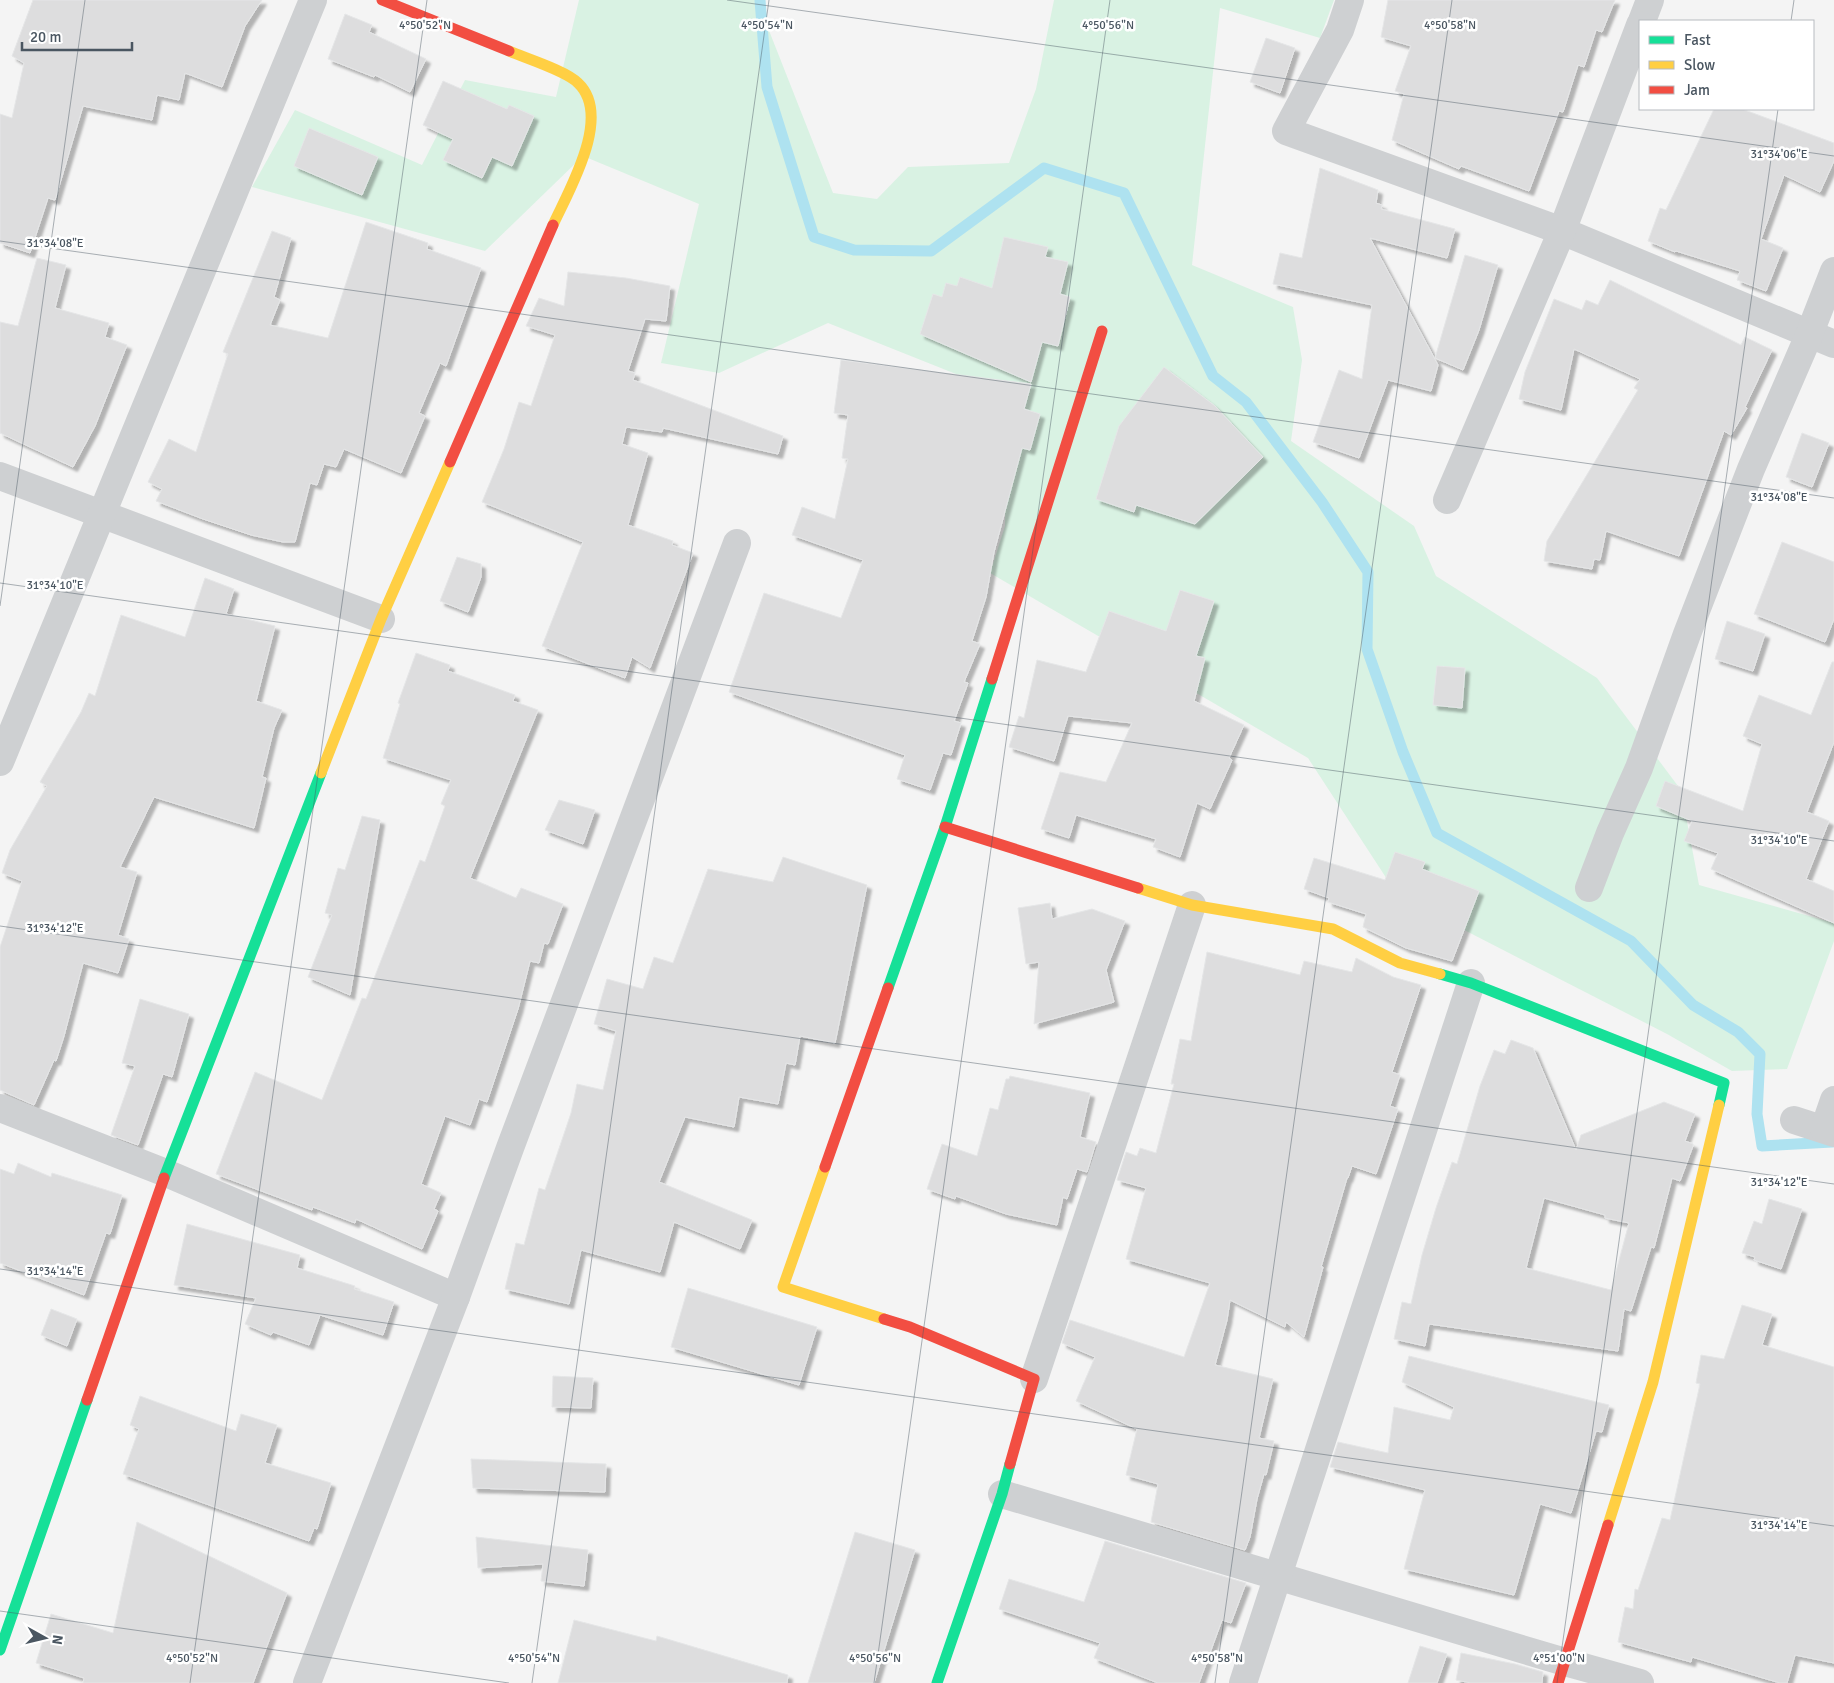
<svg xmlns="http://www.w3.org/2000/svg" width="1834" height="1683" viewBox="0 0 1834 1683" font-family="Signika,sans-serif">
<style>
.green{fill:#d9f2e3}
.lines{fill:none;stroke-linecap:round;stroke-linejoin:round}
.stream{stroke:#aee2f0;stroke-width:11}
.building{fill:#ddddde;stroke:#e5e6e7;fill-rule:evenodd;filter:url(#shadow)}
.street{stroke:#ced0d2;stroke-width:28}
.fast{stroke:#16e098;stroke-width:11}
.slow{stroke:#ffcf43;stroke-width:11}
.jam{stroke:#f24e42;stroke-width:11}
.ticks{fill:none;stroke:#4a5661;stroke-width:1;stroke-opacity:0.45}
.ticks-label{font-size:12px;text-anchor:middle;fill:#4a5661;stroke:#fff;stroke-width:5;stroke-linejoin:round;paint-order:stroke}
</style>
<defs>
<filter id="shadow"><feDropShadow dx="4.5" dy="4.5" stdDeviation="1" flood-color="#0004"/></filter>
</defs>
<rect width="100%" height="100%" fill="#f4f4f4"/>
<path class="green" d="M579,0H757L833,193L877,199L908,167L1009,163L1036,89L1054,0H1334L1320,38L1220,8L1192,265L1293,307L1302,360L1291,441L1414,526L1436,576L1597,678L1681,790L1699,885L1834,923V941L1787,1069L1732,1071L1667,1034L1398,896L1308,758L990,573L1005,526L1006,394L828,323L719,373L661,363L699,204L583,156L485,251L252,187L295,110L422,165L465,80L556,97Z"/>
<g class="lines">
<path class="stream" d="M760,0L767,87L814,237L854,250L931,251L1044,168L1124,193L1213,376L1246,402L1322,502L1368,572L1367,649L1403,752L1437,833L1631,941L1693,1005L1738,1032L1760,1054L1757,1114L1762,1146L1832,1142"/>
</g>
<g class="building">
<path d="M33,0H262L245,26L222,87L185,73L179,100L157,95L152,120L83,106L55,200L48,198L30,253L0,243V114L12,118L24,63L12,56Z"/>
<path d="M1388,0H1615L1602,32L1596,30L1584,67L1578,65L1563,112L1559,111L1529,191L1461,166L1459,169L1392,140L1404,94L1395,91L1411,46L1381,37Z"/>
<path d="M345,14L372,25L369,32L426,59L410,92L375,75L374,77L328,59Z"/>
<path d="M1266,38L1295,48L1280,93L1250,82Z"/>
<path d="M443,81L507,109L509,105L534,116L512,166L492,157L482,178L443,160L453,139L423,125Z"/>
<path d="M1714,109H1742L1834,143V161L1820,192L1784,175L1761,239L1783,248L1766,291L1737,280L1740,271L1676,251L1675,252L1648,241L1660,208L1666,210Z"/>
<path d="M309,128L378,157L362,195L294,166Z"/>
<path d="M1320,168L1378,190L1376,203L1382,205L1381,209L1455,229L1447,258L1370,238L1438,365L1431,391L1388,380L1359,458L1313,442L1339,370L1362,379L1372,305L1273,284L1280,253L1302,258Z"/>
<path d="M366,222L428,243L427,249L481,268L446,366L440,363L419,413L425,416L401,473L344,449L336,467L324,464L317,485L310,483L295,542H283L251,535L203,519L156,501L162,489L148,482L169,439L196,452L228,354L223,352L272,231L291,238L274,297L280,300L270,325L328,338Z"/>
<path d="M1004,237L1048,247L1045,257L1068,262L1060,294L1070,297L1058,346L1042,342L1031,382L920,334L933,294L942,297L946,283L957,286L960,277L992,288Z"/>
<path d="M1465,255L1498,265L1479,330L1463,370L1435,358Z"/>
<path d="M37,258L66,265L55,308L109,323L105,337L127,345L95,426L73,467L0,433V322L18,326Z"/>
<path d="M568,272L626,278L670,286L666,321L645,319L628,371L635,373L633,380L783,436L778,454L663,428L662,432L626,427L622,444L648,453L628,525L673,541L672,545L693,553L650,668L632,657L625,678L542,646L583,542L482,502L504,449L519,402L531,406L555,335L526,326L539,298L564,306Z"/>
<path d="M1610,280L1741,345L1745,337L1772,350L1745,407L1747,408L1731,435L1724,431L1679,556L1606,531L1600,560L1594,559L1592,569L1544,561L1547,541L1638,390L1634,388L1640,379L1574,349L1561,410L1519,399L1525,372L1554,299L1582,310L1586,300L1598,305Z"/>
<path d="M841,360L1031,384L1024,409L1040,414L1030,450L1022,448L994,552L986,597L972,641L980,644L964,682L968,683L954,721L961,723L951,755L943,753L930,790L897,779L905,755L729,692L764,593L841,618L863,560L792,535L802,507L835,519L848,459L842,458L848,415L834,413Z"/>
<path d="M1164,367L1215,406L1263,457L1195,524L1136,505L1134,512L1096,499L1119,426Z"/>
<path d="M1802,433L1829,443L1812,487L1786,477Z"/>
<path d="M1782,542L1834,562V619L1825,642L1754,614Z"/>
<path d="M457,557L481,564V577L468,612L440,601Z"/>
<path d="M205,578L234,589L226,614L275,626L256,701L282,710L274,728L262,777L266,778L254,828L154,797L120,867L137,872L118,935L129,939L118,973L83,963L64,1036L56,1061L54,1060L34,1105L0,1090V947L22,881L2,873L10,850L47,786L40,782L81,712L89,693L95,696L121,615L185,637Z"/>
<path d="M1180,590L1214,601L1196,656L1205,658L1194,701L1244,725L1229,758L1232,760L1210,809L1197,803L1180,857L1153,847L1156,839L1076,815L1069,838L1041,829L1060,772L1106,782L1132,723L1068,716L1054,761L1009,747L1019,716L1024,718L1037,660L1086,672L1109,611L1166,631Z"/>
<path d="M1727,621L1765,634L1753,671L1715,659Z"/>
<path d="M416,653L450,665L448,671L515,695L513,701L538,710L470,878L516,898L521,888L563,904L548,944L544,943L539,963L530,961L518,1009L487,1102L479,1099L470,1125L445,1116L421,1184L441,1193L434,1209L438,1211L422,1249L356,1219L355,1223L313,1207L312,1210L216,1174L255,1072L322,1100L362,998L366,999L420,860L425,862L445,806L441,804L451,780L383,758L400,704L398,703Z"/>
<path d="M1832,662H1834V742L1807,812L1829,821L1806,879L1834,891V923L1711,869L1718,853L1684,841L1692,821L1656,806L1665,781L1743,811L1762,744L1743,736L1759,695L1811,715Z"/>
<path d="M1437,666L1465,668L1462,708L1433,705Z"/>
<path d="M559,800L595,810L583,844L545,830Z"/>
<path d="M362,816L380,820L350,995L308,977L332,915L325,913L338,868L345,870Z"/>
<path d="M1395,852L1425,862L1422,869L1479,891L1452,961L1406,948L1363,927L1366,914L1328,902L1329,898L1304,889L1314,858L1385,880Z"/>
<path d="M783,857L867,885L835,1043L800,1036L795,1065L786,1063L778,1104L739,1097L734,1127L685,1117L659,1182L752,1220L740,1249L674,1222L660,1272L581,1250L569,1304L505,1289L516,1243L524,1245L539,1188L545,1190L571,1113L577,1084L603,1090L616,1031L594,1024L607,979L643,989L654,957L673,963L708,869L773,882Z"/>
<path d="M1050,903L1052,919L1092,909L1125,921L1106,970L1114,1002L1034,1024L1039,962L1026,964L1018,908Z"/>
<path d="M1207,952L1300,975L1304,961L1352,972L1356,958L1393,977L1421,985L1392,1072L1400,1075L1390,1106L1398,1109L1376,1174L1352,1166L1348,1178H1347L1321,1267H1323L1304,1337L1286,1322L1285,1327L1230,1300L1227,1320L1215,1365L1273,1379L1259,1438L1274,1441L1266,1475L1264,1474L1257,1499L1250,1537L1245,1550L1151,1522L1158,1484L1126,1475L1137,1429L1076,1401L1095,1357L1062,1343L1070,1320L1184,1357L1210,1283L1126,1259L1146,1188L1117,1180L1126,1152L1137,1156L1140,1148L1156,1153L1174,1084H1171L1180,1039L1191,1041Z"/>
<path d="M140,999L189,1014L172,1077L163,1074L138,1145L111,1135L135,1066L122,1063Z"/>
<path d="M1511,1040L1533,1048L1576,1150L1581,1135L1664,1102L1695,1114L1685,1141L1693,1144V1146L1680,1181L1672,1178L1654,1248L1651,1247L1631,1311L1624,1309L1618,1351L1429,1324L1425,1346L1394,1339L1402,1302L1411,1304L1422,1255L1436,1208L1452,1162L1457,1164L1480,1086L1494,1050L1505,1054ZM1544,1198L1605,1215V1218L1629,1223L1611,1290L1526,1268Z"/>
<path d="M1010,1076L1090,1093L1080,1137L1096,1142L1087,1172L1077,1169L1067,1199L1063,1197L1057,1225L1006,1214L956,1196L955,1199L927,1189L942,1144L977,1156L990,1108L998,1110L1006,1079H1009Z"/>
<path d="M18,1163L51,1177L52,1173L122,1195L110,1234L106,1233L84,1295L0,1263V1169L14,1174Z"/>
<path d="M1769,1199L1802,1209L1781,1269L1754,1260L1755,1257L1742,1253L1754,1221L1762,1224Z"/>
<path d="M187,1224L300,1255L297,1268L355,1286L354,1289L394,1302L383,1335L320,1315L309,1345L273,1332L271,1335L245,1324L256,1298L174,1285Z"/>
<path d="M688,1288L817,1327L799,1385L671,1347Z"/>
<path d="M1742,1305L1772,1314L1762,1345L1834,1367V1663L1795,1655L1787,1683H1780L1692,1657L1691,1662L1618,1642L1625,1607L1633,1609L1635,1589L1638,1590L1662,1518L1670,1520L1700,1384L1696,1383L1701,1355L1724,1359Z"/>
<path d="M51,1309L77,1319L67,1346L41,1335Z"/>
<path d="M1409,1356L1609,1405L1602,1432L1596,1431L1571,1513L1540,1504L1514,1595L1404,1569L1425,1490L1330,1467L1338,1442L1388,1453L1394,1407L1450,1420L1454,1407L1402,1382Z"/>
<path d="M553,1376L593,1378L591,1408L552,1407Z"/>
<path d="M140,1396L236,1431L241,1414L277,1425L265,1463L331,1483L317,1529L314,1528L309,1541L123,1474L139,1429L130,1425Z"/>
<path d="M471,1459L606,1464L605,1492L473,1488Z"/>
<path d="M137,1522L287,1593L253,1683H83L84,1678L36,1663L51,1614L113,1633Z"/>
<path d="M855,1532L915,1550L874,1683H808Z"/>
<path d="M476,1537L588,1550L584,1586L541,1581L543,1564L478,1568Z"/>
<path d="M1105,1541L1246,1583L1231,1623L1222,1620L1199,1683H1158L1094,1658L1100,1643L999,1609L1009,1579L1084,1602Z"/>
<path d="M574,1620L656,1641L657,1636L788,1675L787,1683H558Z"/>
<path d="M1420,1646L1447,1654L1437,1683H1408Z"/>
<path d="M1461,1653L1515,1664L1543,1672L1542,1683H1471L1456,1680Z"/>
</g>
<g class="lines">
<g class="street">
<path d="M1350,0L1340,30L1286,131L1562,231L1834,344"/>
<path d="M1642,21L1650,0"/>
<path d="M0,476L381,619"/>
<path d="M1447,500L1562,231L1640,25"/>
<path d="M0,762L313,0"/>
<path d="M1589,888L1610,833L1639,768L1687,634L1751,469L1809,335L1834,271"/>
<path d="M0,1108L166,1173L456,1297"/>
<path d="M1794,1120L1834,1133"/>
<path d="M1824,1129L1834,1100"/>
<path d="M1034,1379L1192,905"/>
<path d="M1002,1494L1565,1662L1640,1683"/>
<path d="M307,1683L456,1297L510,1148L737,543"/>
<path d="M1243,1683L1471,983"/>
</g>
<g class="fast">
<path d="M1440,974L1471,983L1724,1083L1719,1105"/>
<path d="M888,988L945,827L992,679"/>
<path d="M164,1178L321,773"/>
<path d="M0,1650L87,1400"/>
<path d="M937,1683L1002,1494L1010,1464"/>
</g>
<g class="slow">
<path d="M509,51C525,58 567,71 578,83C613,116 569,190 553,225"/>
<path d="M321,773L381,619L450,462"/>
<path d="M1138,888L1192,905L1333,929L1400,963L1440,974"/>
<path d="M825,1167L783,1287L884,1319"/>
<path d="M1608,1525L1653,1382L1719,1105"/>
</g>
<g class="jam">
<path d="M382,0L509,51"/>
<path d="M450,462L553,225"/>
<path d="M992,679L1102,331"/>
<path d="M945,827L1138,888"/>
<path d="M825,1167L888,988"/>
<path d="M884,1319L910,1327L1034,1379L1010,1464"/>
<path d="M87,1400L164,1178"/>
<path d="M1558,1683L1608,1525"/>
</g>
</g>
<path class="ticks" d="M727,0L1834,156M1791,21L1794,0M0,241L1834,498M0,583L1834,841M0,606L85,0M0,926L1834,1184M0,1269L1834,1526M0,1611L509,1683M190,1683L427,0M532,1683L769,0M874,1683L1110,0M1215,1683L1452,0M1557,1683L1778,109"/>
<g class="ticks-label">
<text x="425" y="29">4°50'52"N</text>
<text x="767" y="29">4°50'54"N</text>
<text x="1108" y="29">4°50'56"N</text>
<text x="1450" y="29">4°50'58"N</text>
<text x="1779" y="158">31°34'06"E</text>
<text x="55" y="247">31°34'08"E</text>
<text x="1779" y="501">31°34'08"E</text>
<text x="55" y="589">31°34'10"E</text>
<text x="1779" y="844">31°34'10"E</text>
<text x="55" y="932">31°34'12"E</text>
<text x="1779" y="1186">31°34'12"E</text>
<text x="55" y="1275">31°34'14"E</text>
<text x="1779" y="1529">31°34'14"E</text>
<text x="192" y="1662">4°50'52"N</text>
<text x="534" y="1662">4°50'54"N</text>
<text x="875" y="1662">4°50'56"N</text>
<text x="1217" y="1662">4°50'58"N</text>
<text x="1559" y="1662">4°51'00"N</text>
</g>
<rect x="1639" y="20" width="175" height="90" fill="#ffffff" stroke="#b7bbc0"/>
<rect x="1649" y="36" width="25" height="8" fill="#16e098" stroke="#b7bbc0"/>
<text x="1684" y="45" font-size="15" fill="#4a5661">Fast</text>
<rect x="1649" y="61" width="25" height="8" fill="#ffcf43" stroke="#b7bbc0"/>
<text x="1684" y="70" font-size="15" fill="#4a5661">Slow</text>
<rect x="1649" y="86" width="25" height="8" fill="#f24e42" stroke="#b7bbc0"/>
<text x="1684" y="95" font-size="15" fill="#4a5661">Jam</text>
<g transform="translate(45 1638) rotate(98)" stroke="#ffffff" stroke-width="4" paint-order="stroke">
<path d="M0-4L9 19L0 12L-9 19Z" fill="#4a5661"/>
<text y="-8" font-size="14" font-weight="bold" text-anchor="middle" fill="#4a5661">N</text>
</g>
<path d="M22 42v8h110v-8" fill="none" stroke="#4a5661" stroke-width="2.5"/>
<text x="30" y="42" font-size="15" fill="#4a5661" stroke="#ffffff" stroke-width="4" paint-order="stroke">20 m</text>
</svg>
